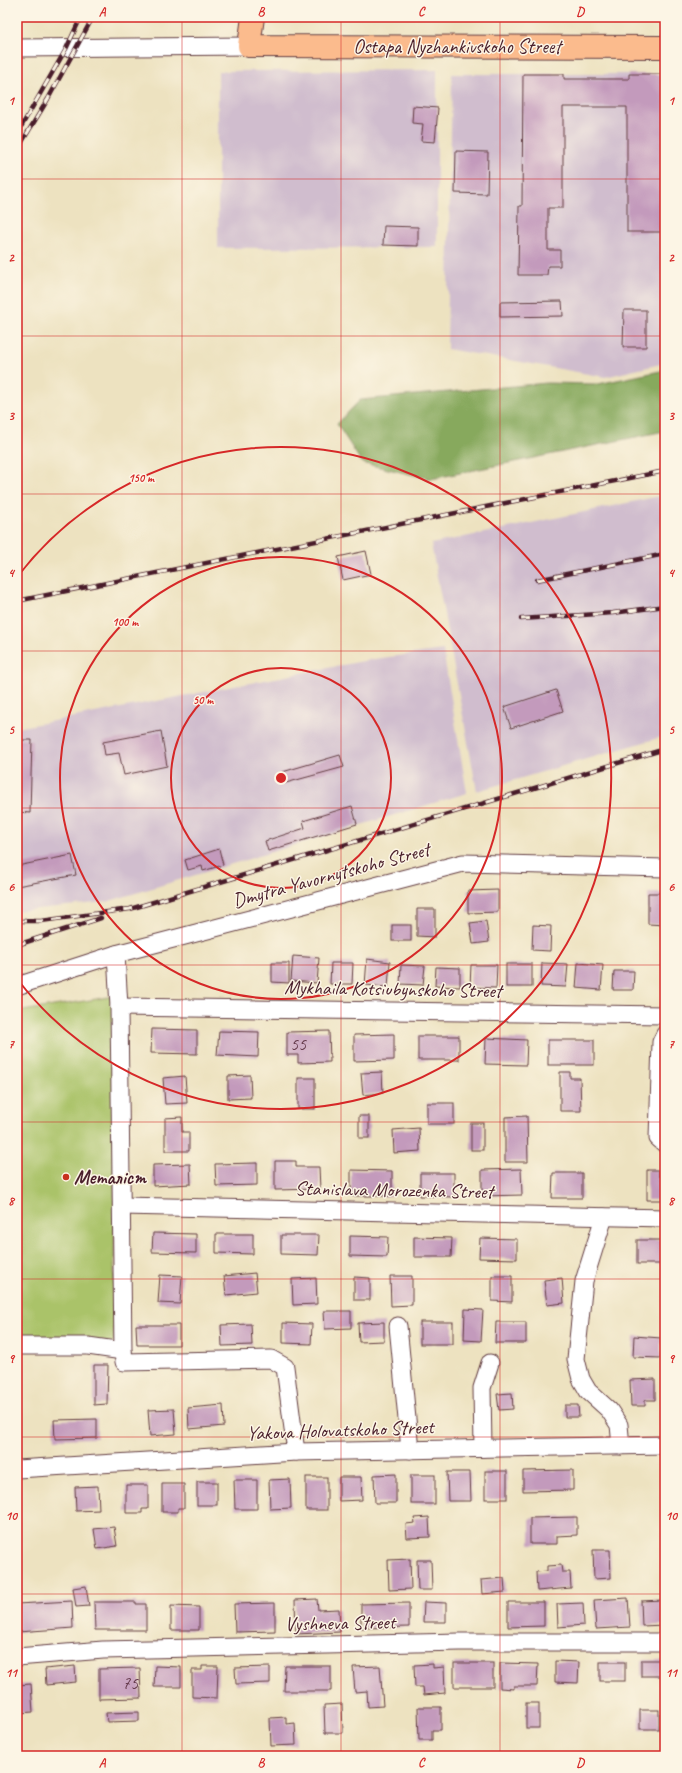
<svg xmlns="http://www.w3.org/2000/svg" width="682" height="1773" viewBox="0 0 682 1773" font-family="Caveat,sans-serif">
<style>
.industrial{fill:#d0bdce}
.green{fill:#aac369;stroke:#7a714a}
.forest{fill:#87a95d;stroke:#686444}
.building{fill:#c39abc}
.lines{fill:none;stroke-linecap:round;stroke-linejoin:round}
.minor-casing{stroke:#623c41;stroke-width:19}
.major-casing{stroke:#623c41;stroke-width:24}
.minor{stroke:#fff;stroke-width:17}
.major{stroke:#fbbb8d;stroke-width:22}
.rail-casing{stroke:#4a1f2b;stroke-width:4.5}
.rail{stroke:#fcf5e5;stroke-width:3;stroke-dasharray:9;stroke-linecap:butt}
.grid{fill:none;stroke:#d62828;stroke-width:1;stroke-opacity:0.55}
.ring{fill:none;stroke:#d62828;stroke-width:2}
.poi-dot{fill:#c8321e;stroke:#fcf5e5;stroke-width:1.5}
.labels{text-anchor:middle;dominant-baseline:central;stroke-width:3;stroke-linejoin:round;paint-order:stroke}
.number-label{font-size:18px;fill:#683e4f}
.street-label{font-size:20px;fill:#4a1f2b;stroke:#fcf5e5}
.poi-label{font-size:20px;font-weight:bold;fill:#4a1f2b;stroke:#fcf5e5;text-anchor:start}
.centre{fill:#d62828;stroke:#fcf5e5;stroke-width:2}
.ring-label{font-size:12px;text-anchor:middle;font-weight:bold;fill:#d62828;stroke:#fcf5e5;stroke-width:3;stroke-linejoin:round;paint-order:stroke}
.neatline{fill:none;stroke:#d62828;stroke-width:1.5}
.grid-label{font-size:13px;text-anchor:middle;font-weight:bold;fill:#d62828}
</style>
<rect width="100%" height="100%" fill="#fcf5e5"/>
<filter id="ink" filterUnits="userSpaceOnUse"><feTurbulence type="fractalNoise" baseFrequency=".025" numOctaves="2"/><feDisplacementMap in="SourceGraphic" scale="8" xChannelSelector="R" yChannelSelector="G"/><feConvolveMatrix kernelMatrix="1 2 1 2 8 2 1 2 1" color-interpolation-filters="sRGB"/></filter>
<filter id="wash" filterUnits="userSpaceOnUse"><feTurbulence type="fractalNoise" baseFrequency=".012" numOctaves="4" result="noise"/><feDisplacementMap in="SourceGraphic" scale="16" xChannelSelector="R" yChannelSelector="G"/><feGaussianBlur stdDeviation="0.9" result="paint"/><feColorMatrix in="noise" values="0 0 0 0 0 0 0 0 0 0 0 0 0 0 0 0 0 1.4 0 .05"/><feComposite in="paint" operator="in"/></filter>
<g filter="url(#wash)">
<rect width="100%" height="100%" fill="#ede2c0"/>
<g class="industrial">
<path d="M437,70V247L218,248V71Z"/>
<path d="M452,74H665V363L605,377L447,349Z"/>
<path d="M665,495V736L477,791L431,544Z"/>
<path d="M443,650L467,793L106,902L17,911V728L374,659Z"/>
</g>
<path class="green" d="M115,996L114,1343L17,1341V1012Z"/>
<path class="forest" d="M665,370V431L431,479L362,463L337,424L360,400L547,383L598,384Z"/>
<g id="blocks">
<g class="building">
<path d="M523,74H564V79H629V74H665V232H627V107H563V208H548V250H560V266H548L547,275H518L519,206H522Z"/>
<path d="M413,106L438,108L435,142L421,141L423,124L412,123Z"/>
<path d="M456,151L488,152L487,194L455,193Z"/>
<path d="M384,226L418,227V246L383,245Z"/>
<path d="M562,301L563,316L500,317V302Z"/>
<path d="M624,310H646V347H623Z"/>
<path d="M366,551L371,574L343,580L338,557Z"/>
<path d="M556,690L563,711L511,728L504,707Z"/>
<path d="M161,731L167,766L124,775L119,753L105,755L103,742Z"/>
<path d="M17,740H32L30,813L17,812Z"/>
<path d="M340,755L344,767L282,784L279,773Z"/>
<path d="M352,806L357,824L268,851L265,841L305,828L303,821Z"/>
<path d="M219,849L223,865L203,871L202,866L188,870L185,860Z"/>
<path d="M72,855L76,875L17,886V866Z"/>
<path d="M498,890V912L468,913V891Z"/>
<path d="M648,893H665V925L648,924Z"/>
<path d="M417,909H435V937L417,936Z"/>
<path d="M486,921L489,942L473,944L470,923Z"/>
<rect x="392" y="925" width="19" height="16"/>
<path d="M533,925L551,926L550,951L532,950Z"/>
<path d="M293,956L319,958L317,983L291,981Z"/>
<path d="M367,959L390,962L388,987L365,985Z"/>
<path d="M272,963H289V983L272,982Z"/>
<path d="M331,963H353L352,984H330Z"/>
<path d="M542,963L568,964L566,987L541,986Z"/>
<path d="M578,963L603,965L601,990L576,988Z"/>
<rect x="506" y="964" width="26" height="23"/>
<path d="M401,965L425,966L423,985L400,984Z"/>
<path d="M471,965H497L496,988L470,987Z"/>
<path d="M436,967L460,968V987L435,986Z"/>
<path d="M614,971H634L633,990H613Z"/>
<path d="M152,1029L197,1030V1054L151,1053Z"/>
<path d="M219,1031L259,1032L258,1057L217,1055Z"/>
<path d="M329,1031L330,1062L298,1063V1055H287V1032Z"/>
<path d="M394,1034V1060L354,1061V1035Z"/>
<rect x="418" y="1036" width="41" height="24"/>
<path d="M486,1038L527,1040L526,1065L485,1064Z"/>
<rect x="548" y="1040" width="46" height="25"/>
<path d="M382,1072L383,1093L363,1095L361,1073Z"/>
<path d="M560,1072H570V1078H580L581,1111H560Z"/>
<path d="M250,1075L251,1098L228,1099V1076Z"/>
<path d="M185,1076L187,1103L165,1104L163,1078Z"/>
<rect x="298" y="1078" width="17" height="31"/>
<rect x="427" y="1103" width="27" height="21"/>
<rect x="359" y="1116" width="10" height="22"/>
<path d="M527,1116L528,1162H505V1117Z"/>
<path d="M182,1117V1132H189V1151H165V1118Z"/>
<rect x="471" y="1123" width="12" height="27"/>
<path d="M419,1128L420,1151L394,1153L393,1130Z"/>
<path d="M275,1161H296V1167H319L320,1189L275,1190Z"/>
<path d="M257,1163V1185L216,1186L215,1164Z"/>
<path d="M190,1164L191,1184L153,1186V1165Z"/>
<path d="M521,1169L522,1195L482,1196V1170Z"/>
<path d="M351,1170L392,1171V1196H351Z"/>
<path d="M647,1170H659V1176H665V1200H647Z"/>
<path d="M420,1173H454V1197L420,1196Z"/>
<path d="M553,1173H582V1198H552Z"/>
<path d="M153,1233L196,1234V1253L152,1252Z"/>
<path d="M216,1234H253V1254L216,1253Z"/>
<path d="M281,1235H319L318,1255L281,1254Z"/>
<path d="M350,1236L388,1237L387,1257L350,1256Z"/>
<path d="M414,1237L452,1238L451,1257H414Z"/>
<path d="M480,1238L517,1239V1259L479,1258Z"/>
<rect x="637" y="1240" width="25" height="24"/>
<path d="M255,1273L257,1292L226,1295L224,1276Z"/>
<path d="M160,1275L182,1276L180,1304L158,1303Z"/>
<path d="M390,1276H412V1305L391,1306Z"/>
<path d="M492,1276H512V1302L492,1301Z"/>
<path d="M354,1277L370,1278V1300H354Z"/>
<path d="M316,1278L317,1304L293,1305L292,1279Z"/>
<path d="M562,1278L564,1303L547,1305L544,1280Z"/>
<path d="M465,1309L483,1310L481,1341L464,1340Z"/>
<path d="M324,1311H351V1328L325,1329Z"/>
<path d="M384,1322V1341L359,1342L358,1323Z"/>
<rect x="420" y="1322" width="33" height="22"/>
<path d="M496,1322H526V1343H495Z"/>
<path d="M283,1323L312,1324L311,1344L283,1343Z"/>
<path d="M251,1324L252,1345L222,1346L221,1325Z"/>
<path d="M136,1325H179V1345H137Z"/>
<path d="M634,1336L661,1338V1358L633,1357Z"/>
<path d="M94,1365H108L107,1404L94,1405Z"/>
<path d="M655,1379V1400H645V1406H631L630,1380Z"/>
<path d="M512,1393L513,1409L499,1410L497,1394Z"/>
<path d="M223,1405L224,1426L189,1429L188,1408Z"/>
<path d="M565,1405H578L579,1417H565Z"/>
<path d="M174,1409L176,1434L150,1436L148,1410Z"/>
<path d="M97,1419V1438L55,1439L54,1420Z"/>
<path d="M573,1470V1490L523,1491V1471Z"/>
<rect x="485" y="1471" width="22" height="28"/>
<path d="M447,1472H470L471,1501H448Z"/>
<path d="M396,1474V1503H375L374,1475Z"/>
<rect x="411" y="1475" width="24" height="29"/>
<rect x="306" y="1477" width="21" height="33"/>
<path d="M339,1477H361L362,1500L339,1501Z"/>
<path d="M290,1479L291,1508L270,1509L269,1480Z"/>
<path d="M234,1480H257V1509H235Z"/>
<rect x="197" y="1482" width="20" height="23"/>
<path d="M162,1484H184V1508H178V1512H162Z"/>
<path d="M126,1485H148V1509H142V1513H126Z"/>
<path d="M98,1486L99,1510L76,1511L75,1487Z"/>
<path d="M429,1517L430,1537L407,1538L406,1524L415,1523L414,1518Z"/>
<path d="M577,1517V1535L557,1536V1544H530V1518Z"/>
<path d="M114,1527L117,1546L97,1549L94,1529Z"/>
<path d="M593,1550H610L611,1578L594,1579Z"/>
<path d="M410,1559L411,1589L389,1590L388,1560Z"/>
<path d="M417,1560H431L432,1590H418Z"/>
<path d="M561,1565L562,1572H570L571,1588L537,1591L536,1572L547,1571V1566Z"/>
<path d="M504,1578L505,1592L482,1594L481,1580Z"/>
<path d="M86,1586L89,1606L76,1607L73,1588Z"/>
<path d="M628,1598L630,1627L596,1629L594,1600Z"/>
<path d="M317,1599L318,1610L339,1609L340,1632L296,1634L295,1600Z"/>
<path d="M663,1600L664,1625L642,1626L641,1601Z"/>
<path d="M72,1601L73,1628L18,1632L17,1604Z"/>
<path d="M94,1602H136V1604H146V1630H95Z"/>
<path d="M424,1602L446,1603V1622H423Z"/>
<path d="M508,1602H544V1626L508,1627Z"/>
<path d="M275,1603V1631L235,1632L234,1604Z"/>
<path d="M409,1603V1627L361,1628V1604Z"/>
<path d="M583,1603L584,1625L558,1627L557,1604Z"/>
<path d="M171,1606L199,1607V1630H171Z"/>
<rect x="641" y="1660" width="24" height="16"/>
<path d="M555,1661L579,1662L578,1683L555,1682Z"/>
<rect x="600" y="1662" width="25" height="19"/>
<rect x="454" y="1663" width="39" height="24"/>
<path d="M500,1663L538,1664L537,1686H514V1689L500,1688Z"/>
<path d="M433,1664V1668L444,1667L445,1693L424,1695L423,1687H415L414,1665Z"/>
<path d="M75,1666L76,1682L46,1685L45,1669Z"/>
<path d="M155,1666L181,1667V1687H154Z"/>
<path d="M202,1666H218L217,1698L192,1697V1670H202Z"/>
<path d="M285,1666H331V1691H284Z"/>
<path d="M380,1666L383,1706L368,1707L367,1691L355,1692L353,1667Z"/>
<path d="M270,1667V1683L236,1684L235,1668Z"/>
<path d="M140,1668L141,1698L99,1699V1669Z"/>
<path d="M31,1684L33,1712L17,1713V1685Z"/>
<rect x="526" y="1703" width="13" height="25"/>
<path d="M342,1704L343,1733H325L324,1705Z"/>
<path d="M418,1707H441V1730H432V1740H419Z"/>
<rect x="640" y="1710" width="19" height="19"/>
<path d="M139,1712V1721L107,1722L106,1713Z"/>
<path d="M286,1717V1724L295,1723L296,1745L271,1746L270,1718Z"/>
</g>
</g>
</g>
<g filter="url(#ink)">
<use href="#blocks" fill-opacity="0" stroke="#623c41" stroke-width="1"/>
<g class="lines">
<defs>
<g id="minor">
<path d="M17,48L249,46"/>
<path d="M17,986L116,954L463,863L665,868"/>
<path d="M119,1007L665,1015"/>
<path d="M665,1034L661,1042L658,1138L665,1144"/>
<path d="M122,1206L665,1218"/>
<path d="M604,1217L584,1281L576,1359L581,1379L588,1391L609,1410L619,1425L621,1446"/>
<path d="M398,1326L410,1450"/>
<path d="M17,1346H88L123,1351L119,1007L116,954"/>
<path d="M123,1351L124,1362L271,1359L285,1367L296,1452"/>
<path d="M483,1448L482,1388L490,1363"/>
<path d="M17,1469L296,1452L665,1445"/>
<path d="M17,1657L103,1650L460,1642H665"/>
</g>
<path id="major" d="M253,17L249,46L665,47"/>
</defs>
<use href="#minor" class="minor-casing"/>
<use href="#major" class="major-casing"/>
<use href="#minor" class="minor"/>
<use href="#major" class="major"/>
<defs>
<g id="rail">
<path d="M17,134L66,49L81,17"/>
<path d="M17,150L48,99L93,17"/>
<path d="M537,580L665,554"/>
<path d="M17,601L665,471"/>
<path d="M521,619L613,613L665,606"/>
<path d="M17,921H41L130,909L665,749"/>
<path d="M17,945L101,918"/>
</g>
</defs>
<use href="#rail" class="rail-casing"/>
<use href="#rail" class="rail"/>
</g>
</g>
<path class="grid" d="M182,17V1756M341,17V1756M500,17V1756M17,179H665M17,336H665M17,494H665M17,651H665M17,808H665M17,965H665M17,1122H665M17,1279H665M17,1437H665M17,1594H665"/>
<g class="ring">
<circle cx="281" cy="778" r="110"/>
<circle cx="281" cy="778" r="221"/>
<path d="M18 576A331 331 0 1 1 18 980"/>
</g>
<circle class="poi-dot" cx="66" cy="1177" r="4"/>
<g class="labels">
<g class="number-label">
<text x="298" y="1044">55</text>
<text x="130" y="1683">75</text>
</g>
<g class="street-label">
<text x="457" y="46">Ostapa Nyzhankivskoho Street</text>
<text transform="translate(331 875) rotate(-15)">Dmytra Yavornytskoho Street</text>
<text transform="translate(393 989) rotate(1)">Mykhaila Kotsiubynskoho Street</text>
<text transform="translate(394 1190) rotate(1)">Stanislava Morozenka Street</text>
<text transform="translate(340 1430) rotate(-2)">Yakova Holovatskoho Street</text>
<text transform="translate(340 1623) rotate(-1)">Vyshneva Street</text>
</g>
<g class="poi-label">
<text x="74" y="1177">Металіст</text>
</g>
</g>
<circle cx="281" cy="778" r="6" class="centre"/>
<g class="ring-label">
<text x="141" y="482">150 m</text>
<text x="125" y="626">100 m</text>
<text x="203" y="704">50 m</text>
</g>
<rect width="682" height="1773" fill="none" stroke="#fcf5e5" stroke-width="44"/>
<rect x="22" y="22" width="638" height="1729" class="neatline"/>
<g class="grid-label">
<text x="102" y="16">A</text>
<text x="261" y="16">B</text>
<text x="421" y="16">C</text>
<text x="580" y="16">D</text>
<text x="11" y="105">1</text>
<text x="671" y="105">1</text>
<text x="11" y="262">2</text>
<text x="671" y="262">2</text>
<text x="11" y="420">3</text>
<text x="671" y="420">3</text>
<text x="11" y="577">4</text>
<text x="671" y="577">4</text>
<text x="11" y="734">5</text>
<text x="671" y="734">5</text>
<text x="11" y="891">6</text>
<text x="671" y="891">6</text>
<text x="11" y="1048">7</text>
<text x="671" y="1048">7</text>
<text x="11" y="1205">8</text>
<text x="671" y="1205">8</text>
<text x="11" y="1363">9</text>
<text x="671" y="1363">9</text>
<text x="11" y="1520">10</text>
<text x="671" y="1520">10</text>
<text x="11" y="1677">11</text>
<text x="671" y="1677">11</text>
<text x="102" y="1767">A</text>
<text x="261" y="1767">B</text>
<text x="421" y="1767">C</text>
<text x="580" y="1767">D</text>
</g>
</svg>
